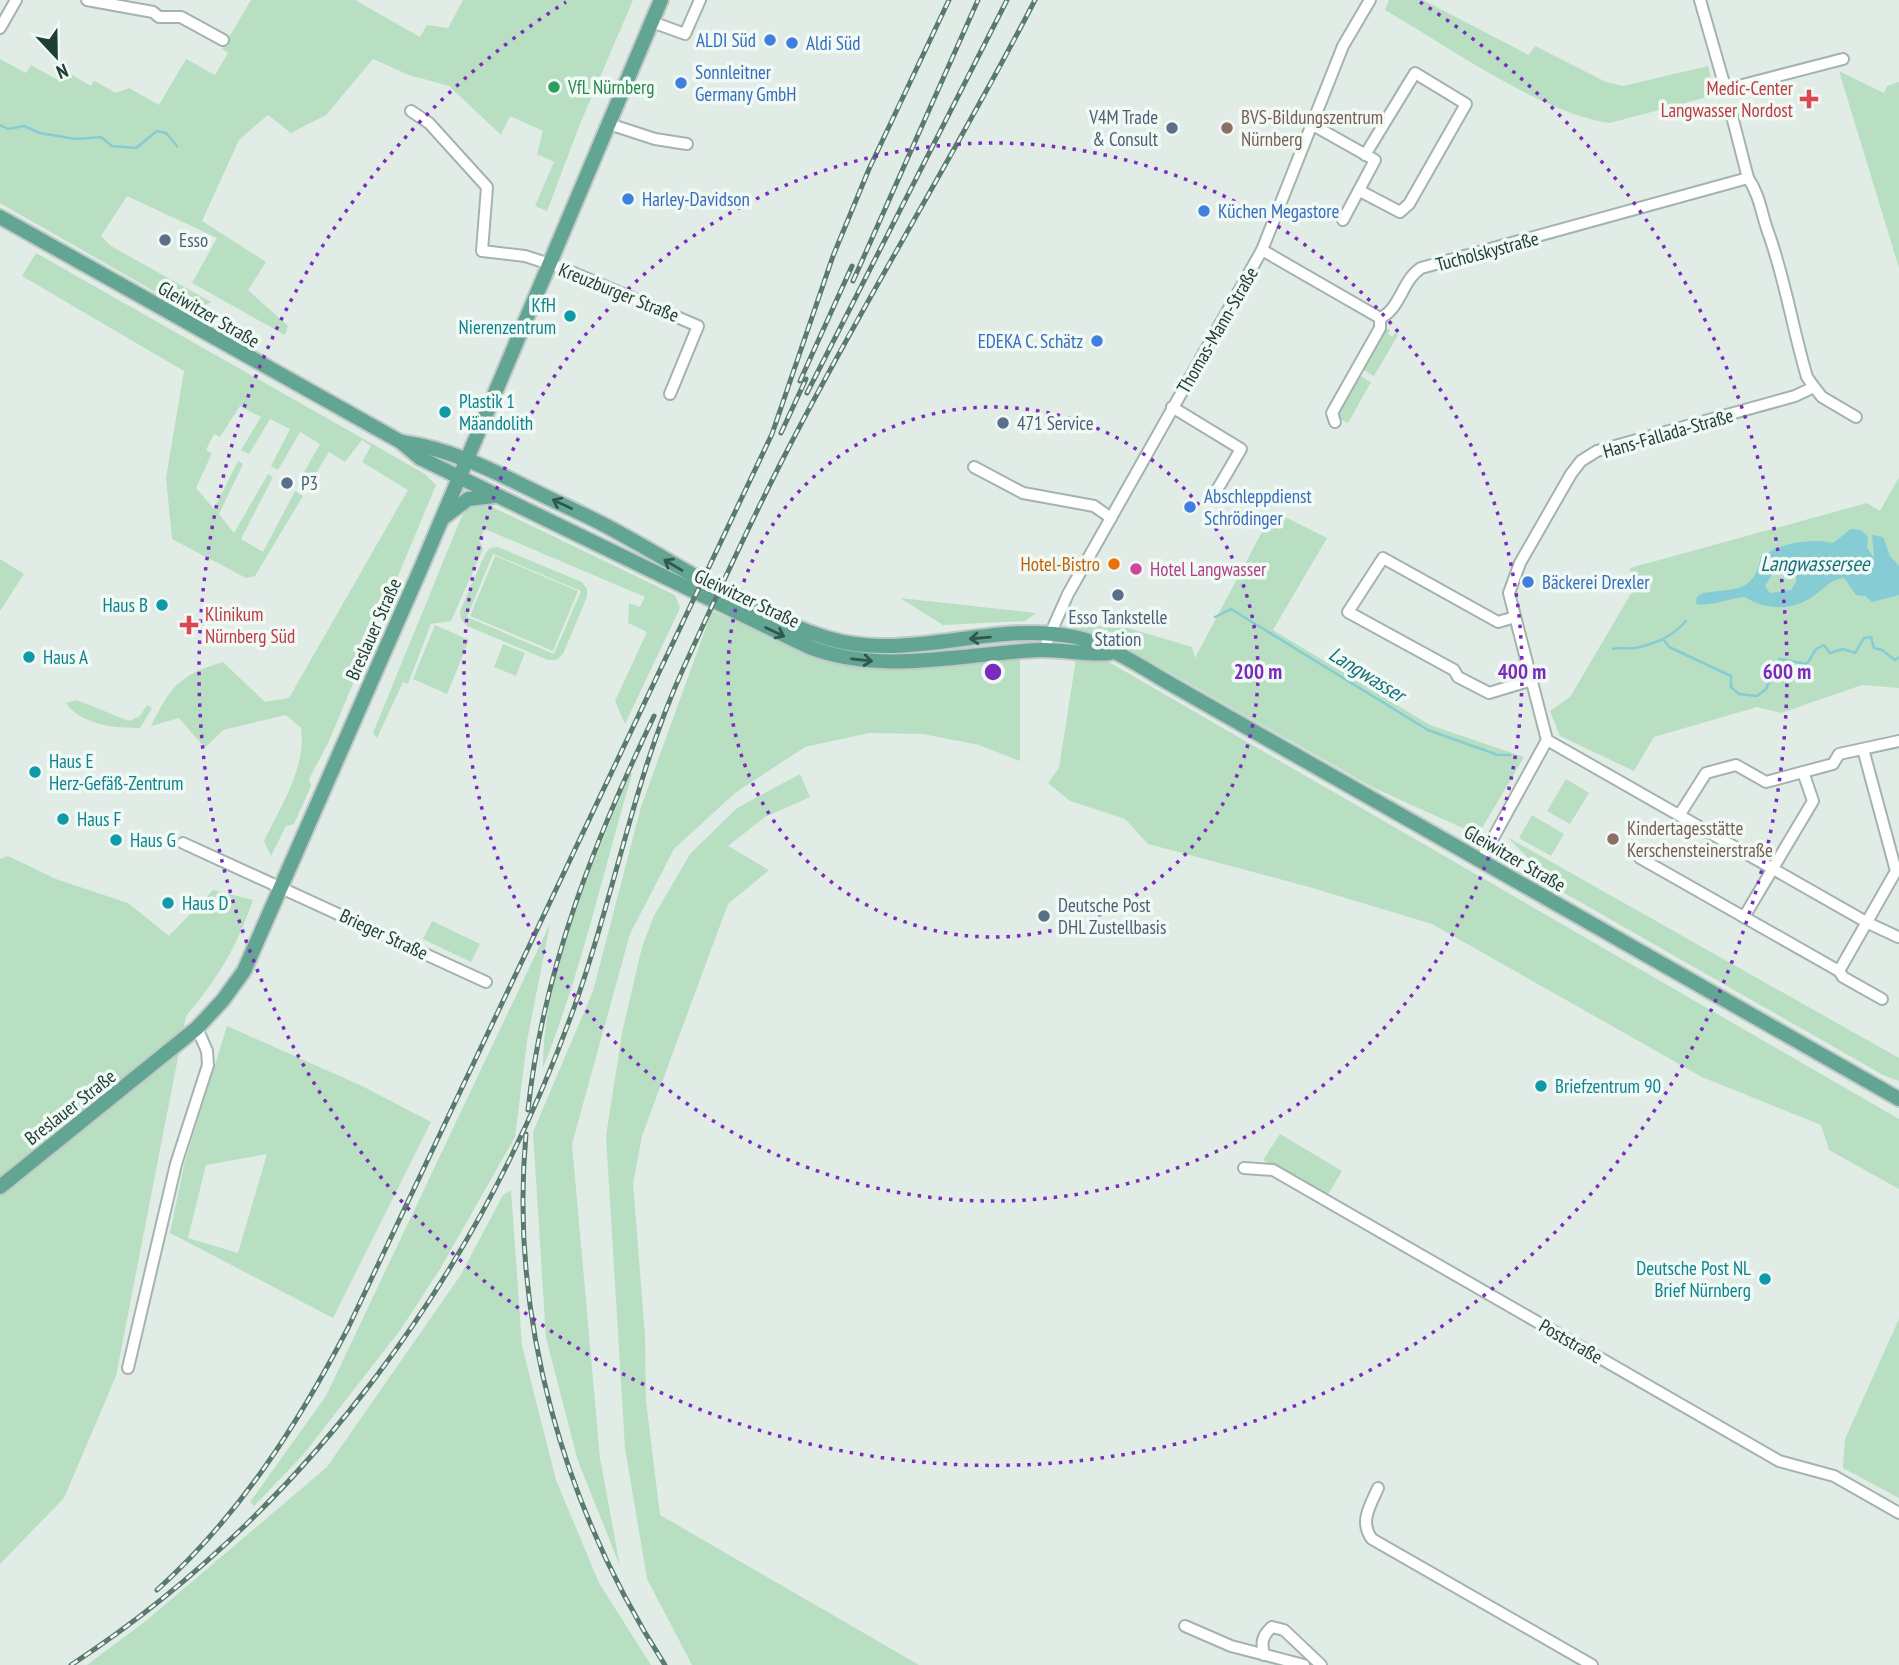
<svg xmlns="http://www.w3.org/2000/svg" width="1899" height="1665" viewBox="0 0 1899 1665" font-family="'PT Sans Narrow',sans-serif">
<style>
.green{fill:#b8dfc1;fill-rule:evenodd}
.water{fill:#85ccd5;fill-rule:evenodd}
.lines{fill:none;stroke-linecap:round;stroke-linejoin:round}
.stream{stroke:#85ccd5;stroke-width:2.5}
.minor-casing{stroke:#a3b4ae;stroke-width:14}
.major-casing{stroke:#c1c9c6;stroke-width:18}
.minor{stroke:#fff;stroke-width:10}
.major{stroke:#62a592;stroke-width:14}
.rail-casing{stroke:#5a7a70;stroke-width:5}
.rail{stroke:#f1f9f5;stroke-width:2.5;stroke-dasharray:8;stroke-linecap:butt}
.oneway{stroke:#30584c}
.ring{fill:none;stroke:#7b2cbf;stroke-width:3.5;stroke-dasharray:3.5 7}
.shop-dot{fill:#3f7fe0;stroke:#f1f9f5;stroke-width:2.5}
.leisure-dot{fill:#2e9e5b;stroke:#f1f9f5;stroke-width:2.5}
.health-dot{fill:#e0444e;stroke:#f1f9f5;stroke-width:2.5}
.service-dot{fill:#5c6f8a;stroke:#f1f9f5;stroke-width:2.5}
.education-dot{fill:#8d6e63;stroke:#f1f9f5;stroke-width:2.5}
.culture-dot{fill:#0f9aa8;stroke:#f1f9f5;stroke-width:2.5}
.food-dot{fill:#e8710a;stroke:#f1f9f5;stroke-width:2.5}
.hotel-dot{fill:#d1479c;stroke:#f1f9f5;stroke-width:2.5}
.labels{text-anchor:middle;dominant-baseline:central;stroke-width:7;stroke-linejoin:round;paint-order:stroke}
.shop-label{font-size:19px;fill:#366cbe;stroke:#f1f9f5;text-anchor:start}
.leisure-label{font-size:19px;fill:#27864d;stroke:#f1f9f5;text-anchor:start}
.health-label{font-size:19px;fill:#be3a42;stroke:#f1f9f5;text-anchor:end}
.service-label{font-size:19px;fill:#4e5e75;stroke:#f1f9f5;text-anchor:start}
.education-label{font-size:19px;fill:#785e54;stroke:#f1f9f5;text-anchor:start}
.street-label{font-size:19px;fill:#203e35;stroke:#f1f9f5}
.culture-label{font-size:19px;fill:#0d838f;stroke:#f1f9f5;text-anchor:start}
.food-label{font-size:19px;fill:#c56008;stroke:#f1f9f5;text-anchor:end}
.hotel-label{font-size:19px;fill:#b23c85;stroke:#f1f9f5;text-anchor:start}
.water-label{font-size:21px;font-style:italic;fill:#16707e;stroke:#f1f9f5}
.centre{fill:#7b2cbf;stroke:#f1f9f5;stroke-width:3.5}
.ring-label{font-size:21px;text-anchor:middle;font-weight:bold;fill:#7b2cbf;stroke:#f1f9f5;stroke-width:7;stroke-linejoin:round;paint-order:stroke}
</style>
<rect width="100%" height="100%" fill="#e1ece7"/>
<g class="green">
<path d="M251,0H355L420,37L427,25L448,28L463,0H633L580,124L547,211L535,206L554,162L537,154L543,131L510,116L501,135L449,86L409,75L373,59L326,115L291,133L268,115L239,140L202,221L266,262L248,290L288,326L285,335L192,283L217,238L127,196L101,236L111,246L211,302L203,307L199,317L0,203V59L26,73L31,65L58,80L64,70L91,86L94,81L116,93L129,88L159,105L186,59L215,75L228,53L222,49Z"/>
<path d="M1389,0H1423L1529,55L1535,46L1606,82L1623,86L1708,66L1715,95L1610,123C1544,115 1444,44 1385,10Z"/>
<path d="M1839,71L1884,93L1887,86L1899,82V268Z"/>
<path d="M36,253L425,474L436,485L329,741L309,779L311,786L294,824L286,826L271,856L264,841C280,807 307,767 301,728L286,715L223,730L205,748L179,718L151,726C171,686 179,675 223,662L265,702L289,698L408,490L362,462L371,446L362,440L345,462L329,452L308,486L299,481L320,444L300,432L278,470L271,466L290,429L270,419L249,454L241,450L261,417L240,406L220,437L214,434L206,450L212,453L196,488L214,509L238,461L243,464L219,514L234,533L268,474L273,477L241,539L263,552L295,491L303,496L255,576L246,578L172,539L166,478L184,371L22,276Z"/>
<path d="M1384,327L1390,330L1388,334L1392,337L1395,333L1398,335L1374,376L1360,368Z"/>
<path d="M1357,374L1371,382L1348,423L1333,415Z"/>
<path d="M1899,477V688L1862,685L1781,713L1757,707L1654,737L1634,771L1560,736L1550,711L1570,697L1632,592L1630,568L1867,503L1880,511Z"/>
<path d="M482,502L675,595L680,608L625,724L615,701L647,632L628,623L629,603L640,607L645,597L485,529L479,540L483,549L451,621L431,624L408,684L403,682L377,738L373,733L461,518L469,507Z"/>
<path d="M1273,511L1327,538L1273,630L1430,725L1524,757L1478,835L1372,787L1130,650L1072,631L1071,624L1128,628L1192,647L1195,658Z"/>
<path d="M498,547L582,582L587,589V597L563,654L556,660H548L467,626L461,619L460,611L485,554L490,548ZM493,554L581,591L554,654L467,617Z"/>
<path d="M495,556L578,591L553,651L470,616Z"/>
<path d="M0,559L24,574L0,611Z"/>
<path d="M900,598L1036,613L1025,621L943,625Z"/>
<path d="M712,611L822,658L862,669L1020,660V761L979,745L923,734L869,733L805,747L735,793L674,849L630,934L572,1144L600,1458L620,1566L578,1461L546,1338L533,1132L593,991L641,807Z"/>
<path d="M435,625L469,640L447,694L413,679Z"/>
<path d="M503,644L525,653L516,676L494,667Z"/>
<path d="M1076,659L1107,661L1899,1119V1189L1829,1150L1821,1125L1702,1077L1432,924L1309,887L1148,844L1125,819L1070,801L1048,783L1059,768Z"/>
<path d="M77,700L129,721L140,716L147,705L152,708L140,728C115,728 81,725 66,703Z"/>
<path d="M630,773L632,774C603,872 581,973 543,1068C543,969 594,864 630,773Z"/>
<path d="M800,774L810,797L765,817L728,846L769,870L728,904L642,1136L633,1184L645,1335L646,1401L660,1515L919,1665H692L647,1579L625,1448L606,1136L622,1033L642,947L654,916L690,854L737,808Z"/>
<path d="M1566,779L1589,793L1570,824L1547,811Z"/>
<path d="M1532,815L1564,834L1551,856L1519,838Z"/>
<path d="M1507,837L1899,1058V1081L1883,1075L1561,891Z"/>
<path d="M8,856L56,879L128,903L169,936L213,890L253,900C236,948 219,977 186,1016L116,1376L64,1498L0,1564V859Z"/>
<path d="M432,921L480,944L471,962L423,939Z"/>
<path d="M550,924L527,1041L515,1137L440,1269L401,1329L303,1455L254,1506L250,1502L326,1396Z"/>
<path d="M227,1026L362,1086L431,1122L333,1318L170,1233L184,1165ZM267,1154L238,1253L188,1238L206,1165Z"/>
<path d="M1280,1134L1342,1171L1327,1196L1263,1160Z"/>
<path d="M511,1190L522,1346L556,1480L599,1583L651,1665H87L147,1620L327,1467L460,1276L503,1195Z"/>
<path d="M1899,1319V1498L1843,1468L1845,1439Z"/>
</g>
<path class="water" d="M1851,529L1861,530L1868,537L1867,547L1874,558L1872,535L1883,537L1890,556L1899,566V595L1872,602L1865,596L1856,595L1844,578C1830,579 1823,590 1812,597C1792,611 1764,610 1745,597C1729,598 1712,607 1696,604L1697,597L1703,593C1736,588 1754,593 1761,557C1781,543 1809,538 1833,543ZM1791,569L1797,580L1791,590L1770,593L1765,586L1775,570Z"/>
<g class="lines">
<g class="stream">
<path d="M0,125L8,129L24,126L40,133L76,139L101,137L112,146L136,148L157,131L166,133L177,146"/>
<path d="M1215,617L1231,609L1428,730L1498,755H1510"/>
<path d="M1664,640L1669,647L1731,676V687L1739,694L1757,696L1766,689L1779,659L1807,664L1816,649L1824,645L1830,653L1843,649L1855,653L1864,638L1871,637L1874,648L1882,650L1895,660L1899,657"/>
<path d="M1613,649C1621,647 1628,649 1636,648C1657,643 1672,637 1686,621"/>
</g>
<defs>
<g id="minor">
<path d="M87,0L153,12L159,17H181L223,40"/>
<path d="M1700,0L1723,80L1727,86L1735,87L1843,59"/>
<path d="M652,22L685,34L700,0"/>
<path d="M0,28L16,0"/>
<path d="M411,111L429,123L487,187L482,251L525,256L562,268L698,326L670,394"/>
<path d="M1732,116L1748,178"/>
<path d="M609,124L655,139L687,144"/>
<path d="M1311,124L1375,160L1343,220"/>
<path d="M1360,191L1400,212L1409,204L1466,104L1415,73L1365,155"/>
<path d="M1262,250L1380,318C1400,310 1402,280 1421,268L1748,178C1759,194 1761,211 1767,229C1785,277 1792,327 1807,377L1814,387L1795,396L1597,451L1581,461L1571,474L1520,563L1509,593L1547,740L1481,860"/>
<path d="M1814,387L1822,397L1856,417"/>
<path d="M1172,407L1241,449L1217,490"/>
<path d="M1335,422L1332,413L1380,328V318"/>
<path d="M974,467L1023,493L1094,506L1111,518"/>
<path d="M1515,617L1498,622L1383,558L1348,612L1454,670L1458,677L1489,693L1532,680"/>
<path d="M1047,641L1068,594L1262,250L1343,46L1370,0"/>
<path d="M1547,740L1868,923L1898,937"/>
<path d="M1680,814L1706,773L1736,765L1766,782L1833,764L1839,754L1899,741"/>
<path d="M183,843L486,982"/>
<path d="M1633,849L1640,858L1839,971L1896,871L1863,749"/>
<path d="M1744,917L1813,801L1803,772"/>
<path d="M1839,971L1843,977L1882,999"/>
<path d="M1244,1168L1273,1170L1779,1461L1834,1476L1899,1513"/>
<path d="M128,1368L176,1164L208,1065L207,1051L197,1028"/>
<path d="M1378,1488C1370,1506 1359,1522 1372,1539L1592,1665"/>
<path d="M1185,1626L1231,1646L1304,1665"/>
<path d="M1264,1655C1261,1642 1262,1636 1272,1627L1284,1630L1321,1665"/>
</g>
<g id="major">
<path d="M0,217L401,442L420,458L809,647C883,676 964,653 1040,650C1063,649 1087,656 1110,653"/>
<path d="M401,442C447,448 488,468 530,489C556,502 584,514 610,528C681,566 750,614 827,638C908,663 993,620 1075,637C1107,644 1140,666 1169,683L1899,1099"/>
<path d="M443,518L468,499L494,496"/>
<path d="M0,1187L197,1028L223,1000L244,971L421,568L661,0"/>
</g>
</defs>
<use href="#minor" class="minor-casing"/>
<use href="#major" class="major-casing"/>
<use href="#minor" class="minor"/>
<use href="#major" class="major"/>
<defs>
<g id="rail">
<path d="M853,281L978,0"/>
<path d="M800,381L852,266"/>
<path d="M807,393L1007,0"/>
<path d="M781,433L806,379"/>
<path d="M528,1110C543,970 594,842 654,716"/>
<path d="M526,1134C509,1320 565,1510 665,1665"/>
<path d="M157,1590C239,1516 297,1426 348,1328L772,434L833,256L869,169L949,0"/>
<path d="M71,1665C308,1510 481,1269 575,1005C615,894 634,777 683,669C717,595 751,520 789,447C867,296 957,151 1035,0"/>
</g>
</defs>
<use href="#rail" class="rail-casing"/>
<use href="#rail" class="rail"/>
</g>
<defs><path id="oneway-shaft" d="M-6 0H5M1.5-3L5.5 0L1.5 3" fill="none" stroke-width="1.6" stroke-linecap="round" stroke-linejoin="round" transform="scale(1.75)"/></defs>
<g class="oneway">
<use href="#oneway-shaft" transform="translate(562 504) rotate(-154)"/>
<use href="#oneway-shaft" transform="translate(673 565) rotate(-149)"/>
<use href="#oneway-shaft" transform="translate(775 632) rotate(25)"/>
<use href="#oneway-shaft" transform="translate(980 638) rotate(175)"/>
<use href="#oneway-shaft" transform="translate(862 660) rotate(6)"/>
</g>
<g class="ring">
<circle cx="993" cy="672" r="265"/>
<circle cx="993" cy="672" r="529"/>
<path d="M1420 2A794 794 0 1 1 566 2"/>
</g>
<g class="shop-dot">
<circle cx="770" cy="40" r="7"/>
<circle cx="792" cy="43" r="7"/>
<circle cx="681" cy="83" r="7"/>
<circle cx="628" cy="199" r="7"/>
<circle cx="1204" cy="211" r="7"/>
<circle cx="1097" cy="341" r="7"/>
<circle cx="1190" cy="507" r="7"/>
<circle cx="1528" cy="582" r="7"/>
</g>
<circle class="leisure-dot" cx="554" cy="87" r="7"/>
<g class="health-dot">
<path d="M1805.5 88.5h7v7h7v7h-7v7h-7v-7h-7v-7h7z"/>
<path d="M185.5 614.5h7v7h7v7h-7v7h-7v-7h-7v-7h7z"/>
</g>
<g class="service-dot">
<circle cx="1172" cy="128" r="7"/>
<circle cx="165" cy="240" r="7"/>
<circle cx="1003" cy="423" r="7"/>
<circle cx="287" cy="483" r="7"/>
<circle cx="1118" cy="595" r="7"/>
<circle cx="1044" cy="916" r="7"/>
</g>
<g class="education-dot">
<circle cx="1227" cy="128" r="7"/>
<circle cx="1613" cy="839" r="7"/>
</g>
<g class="culture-dot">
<circle cx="570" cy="316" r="7"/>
<circle cx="445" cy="412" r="7"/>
<circle cx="162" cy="605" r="7"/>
<circle cx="29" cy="657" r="7"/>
<circle cx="35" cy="772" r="7"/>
<circle cx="63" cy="819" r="7"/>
<circle cx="116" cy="840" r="7"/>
<circle cx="168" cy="903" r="7"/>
<circle cx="1541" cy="1086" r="7"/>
<circle cx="1765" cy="1279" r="7"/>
</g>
<circle class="food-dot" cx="1114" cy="564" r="7"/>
<circle class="hotel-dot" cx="1136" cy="569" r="7"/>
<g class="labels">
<g class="shop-label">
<text x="756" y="40" text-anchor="end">ALDI Süd</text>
<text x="806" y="43">Aldi Süd</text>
<text x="695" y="72">Sonnleitner<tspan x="695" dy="22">Germany GmbH</tspan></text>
<text x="642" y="199">Harley-Davidson</text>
<text x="1218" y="211">Küchen Megastore</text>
<text x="1083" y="341" text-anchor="end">EDEKA C. Schätz</text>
<text x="1204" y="496">Abschleppdienst<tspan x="1204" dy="22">Schrödinger</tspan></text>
<text x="1542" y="582">Bäckerei Drexler</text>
</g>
<g class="leisure-label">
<text x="568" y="87">VfL Nürnberg</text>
</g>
<g class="health-label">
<text x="1793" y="88">Medic-Center<tspan x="1793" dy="22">Langwasser Nordost</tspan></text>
<text x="205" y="614" text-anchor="start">Klinikum<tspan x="205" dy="22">Nürnberg Süd</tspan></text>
</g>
<g class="service-label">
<text x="1158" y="117" text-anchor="end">V4M Trade<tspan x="1158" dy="22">&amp; Consult</tspan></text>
<text x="179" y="240">Esso</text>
<text x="1017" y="423">471 Service</text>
<text x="301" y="483">P3</text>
<text x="1118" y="617" text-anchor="middle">Esso Tankstelle<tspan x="1118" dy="22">Station</tspan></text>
<text x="1058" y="905">Deutsche Post<tspan x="1058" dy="22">DHL Zustellbasis</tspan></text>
</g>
<g class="education-label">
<text x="1241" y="117">BVS-Bildungszentrum<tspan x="1241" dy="22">Nürnberg</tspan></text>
<text x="1627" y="828">Kindertagesstätte<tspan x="1627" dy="22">Kerschensteinerstraße</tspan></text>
</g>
<g class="street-label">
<text transform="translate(1487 251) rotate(-15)">Tucholskystraße</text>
<text transform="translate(619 292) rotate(22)">Kreuzburger Straße</text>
<text transform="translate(209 314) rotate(30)">Gleiwitzer Straße</text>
<text transform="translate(1217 330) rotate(-60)">Thomas-Mann-Straße</text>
<text transform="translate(1668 433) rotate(-16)">Hans-Fallada-Straße</text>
<text transform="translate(747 598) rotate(25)">Gleiwitzer Straße</text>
<text transform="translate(373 629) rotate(-66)">Breslauer Straße</text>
<text transform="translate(1515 858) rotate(30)">Gleiwitzer Straße</text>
<text transform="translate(384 934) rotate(25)">Brieger Straße</text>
<text transform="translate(70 1107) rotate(-38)">Breslauer Straße</text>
<text transform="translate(1571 1341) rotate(30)">Poststraße</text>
</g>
<g class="culture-label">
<text x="556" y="305" text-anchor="end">KfH<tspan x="556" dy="22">Nierenzentrum</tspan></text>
<text x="459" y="401">Plastik 1<tspan x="459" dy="22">Mäandolith</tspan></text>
<text x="148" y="605" text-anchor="end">Haus B</text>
<text x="43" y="657">Haus A</text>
<text x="49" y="761">Haus E<tspan x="49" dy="22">Herz-Gefäß-Zentrum</tspan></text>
<text x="77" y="819">Haus F</text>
<text x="130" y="840">Haus G</text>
<text x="182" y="903">Haus D</text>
<text x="1555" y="1086">Briefzentrum 90</text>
<text x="1751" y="1268" text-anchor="end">Deutsche Post NL<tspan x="1751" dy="22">Brief Nürnberg</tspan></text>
</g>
<g class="food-label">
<text x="1100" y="564">Hotel-Bistro</text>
</g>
<g class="hotel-label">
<text x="1150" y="569">Hotel Langwasser</text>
</g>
<g class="water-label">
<text x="1815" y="563">Langwassersee</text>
<text transform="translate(1367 674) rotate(32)">Langwasser</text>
</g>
</g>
<circle cx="993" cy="672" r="10" class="centre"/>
<g class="ring-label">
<text x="1258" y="679">200 m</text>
<text x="1522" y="679">400 m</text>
<text x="1787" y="679">600 m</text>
</g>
<g transform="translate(56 56) rotate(158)" stroke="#f1f9f5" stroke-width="5" paint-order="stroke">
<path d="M0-5L12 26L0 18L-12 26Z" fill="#203e35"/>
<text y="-10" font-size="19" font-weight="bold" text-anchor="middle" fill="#203e35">N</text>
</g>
</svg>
